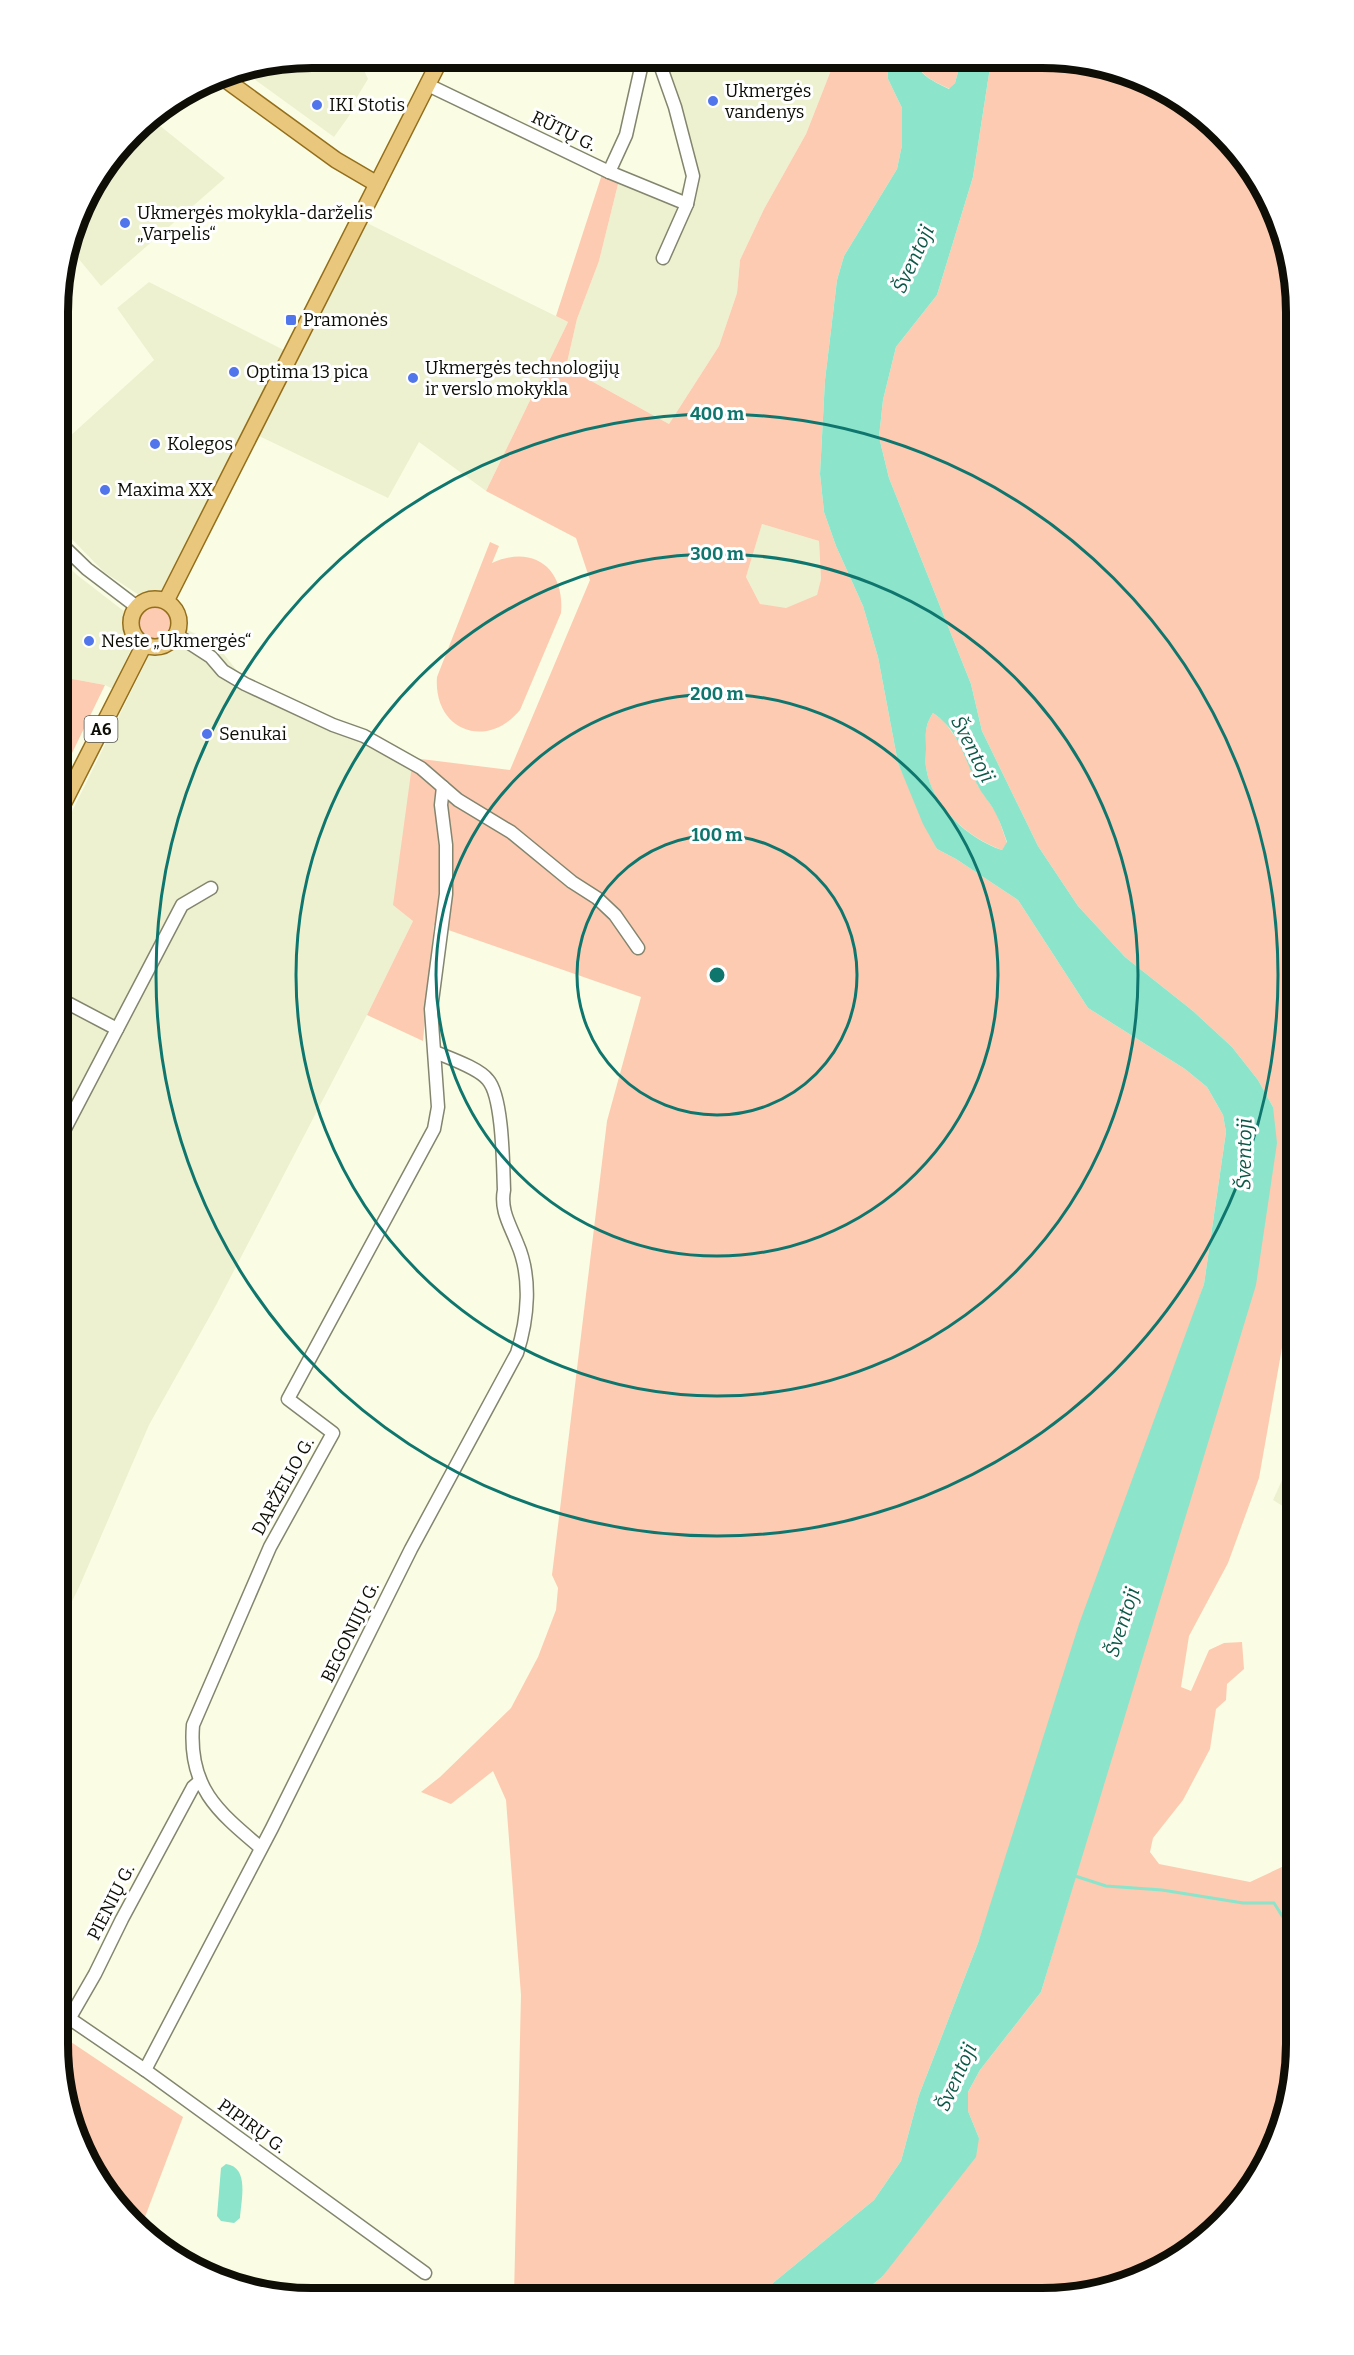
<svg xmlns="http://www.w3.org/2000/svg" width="1354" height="2355" viewBox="0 0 1354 2355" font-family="Bitter,serif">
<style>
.built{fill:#eef1d0}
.green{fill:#fdcbb1;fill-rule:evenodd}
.water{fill:#8ce4cb;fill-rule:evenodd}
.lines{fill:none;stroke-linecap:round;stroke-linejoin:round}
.stream{stroke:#8ce4cb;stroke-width:3}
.minor-casing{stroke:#83856e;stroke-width:15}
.major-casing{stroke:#936e1b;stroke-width:18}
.minor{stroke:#fff;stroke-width:12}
.major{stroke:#e9c77d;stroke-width:15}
.ring{fill:none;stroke:#0f766e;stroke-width:3}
.poi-dot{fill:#5175ea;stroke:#fff;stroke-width:2}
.labels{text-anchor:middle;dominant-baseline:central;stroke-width:6;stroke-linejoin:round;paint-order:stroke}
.shield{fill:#fff;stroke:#565651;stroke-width:1.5}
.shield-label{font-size:16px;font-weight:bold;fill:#0e0e06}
.poi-label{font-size:18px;fill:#0e0e06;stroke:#fff;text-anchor:start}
.street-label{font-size:18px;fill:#0e0e06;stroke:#fff}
.water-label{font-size:20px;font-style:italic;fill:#0d5848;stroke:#fff}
.rim{fill:none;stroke:#0e0e06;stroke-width:8}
.centre{fill:#0f766e;stroke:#fff;stroke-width:3}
.ring-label{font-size:18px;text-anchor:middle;font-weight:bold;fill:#0f766e;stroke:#fff;stroke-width:6;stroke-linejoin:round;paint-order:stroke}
</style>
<rect width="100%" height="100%" fill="#fafde3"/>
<g class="built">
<path d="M311,57H358L368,79L354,102L356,106L334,137L243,71Z"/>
<path d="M654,59L835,60L806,134L764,209L740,260L737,293L719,346L669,424L566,367L577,319L599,261L621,172L677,197L690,174Z"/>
<path d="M149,117L225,178L101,286L69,247L83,199L143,120Z"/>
<path d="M365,222L568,322L486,491L419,442L388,498L257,435Z"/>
<path d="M149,282L284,350L171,576L162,590L150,595H139L104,572L59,526V446L154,360L117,308Z"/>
<path d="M762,524L819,541L821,579L817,596L785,609L760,604L746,577Z"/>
<path d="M59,557L77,575L125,612L132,647L113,689L105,685L67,678L59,670Z"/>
<path d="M185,629L214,642L239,673L413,758V921L367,1015L215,1307L149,1425L80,1585L58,1630V840L149,655L169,648L176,643Z"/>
<path d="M1287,1469L1297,1472V1515L1273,1500Z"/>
</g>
<g class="green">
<path d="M835,60L887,61L888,79L902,108V145L897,169L844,256L837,280L825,380L820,474L824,512L836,546L863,606L878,657L898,763L937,849L956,859L1018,900L1088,1008L1185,1069L1207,1087L1223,1115L1226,1132L1204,1284L978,1943L919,2095L901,2161L874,2200L756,2297L514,2296L521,1995L506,1800L493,1771L451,1804L421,1792L440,1777L511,1708L538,1657L556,1610L558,1588L552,1575L607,1121L641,997L434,925L423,1041L367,1015L413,921L393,905L413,758L510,770L590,580L576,538L486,491L568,322L556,316L605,165L621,172L599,261L577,319L566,367L669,424L719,346L737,293L740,260L764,209L806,134ZM762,524L819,541L821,579L817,595L786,608L760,604L746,577Z"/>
<path d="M917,61H961L955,83L950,89C936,82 920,77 917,61Z"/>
<path d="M991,61L1092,62L1155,83L1210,120L1254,170L1283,229L1297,311V1263L1259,1478L1228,1563L1189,1636L1181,1687L1191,1691L1209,1650L1224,1643L1242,1642L1244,1669L1227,1684L1226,1700L1216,1709L1210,1749L1183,1800L1153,1838L1150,1852L1159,1864L1250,1882L1284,1866L1283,1786L1297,1785L1296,2061L1278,2141L1244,2199L1197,2246L1125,2284L1043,2298L857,2297L882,2277L979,2138L968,2111V2092L980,2070L1041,1992L1121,1724L1273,1107L1258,1080L1232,1047L1193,1011L1125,957L1078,906L1038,846L982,731L971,684L889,478L879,437L883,400L896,347L937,295L973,177Z"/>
<path d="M490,542L499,546L492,563C534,544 565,569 561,613L520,710C486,751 433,730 437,677Z"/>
<circle cx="155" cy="622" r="18"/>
<path d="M59,670L67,678L105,685L59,780Z"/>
<path d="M933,713L944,721L963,748L978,786L997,814L1007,843L1002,850C968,838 931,806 926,767C925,761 926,755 926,748C926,732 924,727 933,713Z"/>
<path d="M65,2038L183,2117L140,2230L100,2185L71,2126L57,2047Z"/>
</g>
<g class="water">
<path d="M887,61H916C920,77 936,82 949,89L955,83L961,61H991L973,177L937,295L896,347L883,400L879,437L889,478L971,684L982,731L1038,846L1078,906L1125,957L1193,1011L1232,1047L1258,1080L1273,1107L1277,1143L1256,1285L1041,1992L980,2070L968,2092V2111L979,2138L976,2157L882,2277L857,2297H756L874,2200L901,2161L919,2095L978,1943L1079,1624L1204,1284L1226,1132L1223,1115L1207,1087L1185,1069L1088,1008L1018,900L956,859L937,849L923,824L898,763L878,657L863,606L836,546L824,512L820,474L825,380L837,280L844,256L897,169L902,145V108L888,79ZM933,713C959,730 964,758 977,784C982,795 992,804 997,816C1001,824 1004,834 1007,842L1002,850C968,839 931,805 926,767C925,761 926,755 926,749C926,733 924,727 933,713Z"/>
<path d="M226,2164C250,2167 241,2201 240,2218L234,2223L221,2221L217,2216L221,2168Z"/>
</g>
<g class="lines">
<path class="stream" d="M1075,1876L1106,1886L1162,1890L1243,1903H1274L1286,1922L1296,1925"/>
<defs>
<g id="minor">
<path d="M658,59L675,107L693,176L687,204L663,258"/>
<path d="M428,85L609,172L687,204"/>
<path d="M609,172L626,135L643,59"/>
<path d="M59,542L87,569L137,607"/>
<path d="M177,635L211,657L223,671L245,684L333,725L364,736L421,768L458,800L511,832L572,882L597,898L615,915L638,948"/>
<path d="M58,998L117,1029"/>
<path d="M58,1142L182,905L211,888"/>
<path d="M261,1848C217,1811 188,1787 193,1725L270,1547L333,1433L288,1399L434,1129L438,1107L431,1009L446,894V845L441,805L443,787"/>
<path d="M57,2010L145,2070L425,2273"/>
<path d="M57,2040L95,1974L122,1919L193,1787L199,1782"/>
<path d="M145,2070L272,1828L411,1549L517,1353C528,1319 532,1277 517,1243C510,1225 500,1210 504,1190C503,1166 503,1097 488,1080C479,1068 449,1058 435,1052"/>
</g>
<g id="major">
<path d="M219,75L336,160L377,184"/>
<circle cx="155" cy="623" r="24"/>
<path d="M166,601L441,58"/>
<path d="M58,814L144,645"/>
</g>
</defs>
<use href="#minor" class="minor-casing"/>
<use href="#major" class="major-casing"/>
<use href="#minor" class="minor"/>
<use href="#major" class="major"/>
</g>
<g class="ring">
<circle cx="717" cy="975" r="140"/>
<circle cx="717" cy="975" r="281"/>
<circle cx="717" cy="975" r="421"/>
<circle cx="717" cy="975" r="561"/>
</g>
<g class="poi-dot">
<circle cx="713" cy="101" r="6"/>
<circle cx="317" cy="105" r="6"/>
<circle cx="125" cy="223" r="6"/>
<rect x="285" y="314" width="12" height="12" rx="3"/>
<circle cx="234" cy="372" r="6"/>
<circle cx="413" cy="378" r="6"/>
<circle cx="155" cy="444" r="6"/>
<circle cx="105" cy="490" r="6"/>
<circle cx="89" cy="641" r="6"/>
<circle cx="207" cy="734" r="6"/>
</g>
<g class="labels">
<rect class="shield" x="84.5" y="716" width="33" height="26" rx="4.5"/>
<g class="shield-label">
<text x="101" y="729">A6</text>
</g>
<g class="poi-label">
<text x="725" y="91">Ukmergės<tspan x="725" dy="21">vandenys</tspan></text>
<text x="329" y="105">IKI Stotis</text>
<text x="137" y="213">Ukmergės mokykla-darželis<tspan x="137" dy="21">„Varpelis“</tspan></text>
<text x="303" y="320">Pramonės</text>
<text x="425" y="368">Ukmergės technologijų<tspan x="425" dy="21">ir verslo mokykla</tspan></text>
<text x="246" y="372">Optima 13 pica</text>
<text x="167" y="444">Kolegos</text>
<text x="117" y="490">Maxima XX</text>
<text x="101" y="641">Neste „Ukmergės“</text>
<text x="219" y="734">Senukai</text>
</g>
<g class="street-label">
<text transform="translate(564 131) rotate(26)">RŪTŲ G.</text>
<text transform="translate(283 1486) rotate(-61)">DARŽELIO G.</text>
<text transform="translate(350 1632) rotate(-64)">BEGONIJŲ G.</text>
<text transform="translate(111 1902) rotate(-63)">PIENIŲ G.</text>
<text transform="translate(252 2126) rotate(36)">PIPIRŲ G.</text>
</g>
<g class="water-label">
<text transform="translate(913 259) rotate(-65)">Šventoji</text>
<text transform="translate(973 749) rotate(63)">Šventoji</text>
<text transform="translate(1244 1154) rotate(-89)">Šventoji</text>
<text transform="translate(1122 1622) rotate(-72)">Šventoji</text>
<text transform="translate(956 2077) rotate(-66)">Šventoji</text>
</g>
</g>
<path d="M0 0H1354V2355H0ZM312 68H1042A244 244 0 0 1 1286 312V2044A244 244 0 0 1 1042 2288H312A244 244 0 0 1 68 2044V312A244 244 0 0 1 312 68Z" fill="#fff" fill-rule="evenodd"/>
<path class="rim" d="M312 68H1042A244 244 0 0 1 1286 312V2044A244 244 0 0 1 1042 2288H312A244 244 0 0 1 68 2044V312A244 244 0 0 1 312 68Z"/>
<circle cx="717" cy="975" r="9" class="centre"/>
<g class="ring-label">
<text x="717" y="420">400 m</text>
<text x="717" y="560">300 m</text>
<text x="717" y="700">200 m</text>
<text x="717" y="841">100 m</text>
</g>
</svg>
